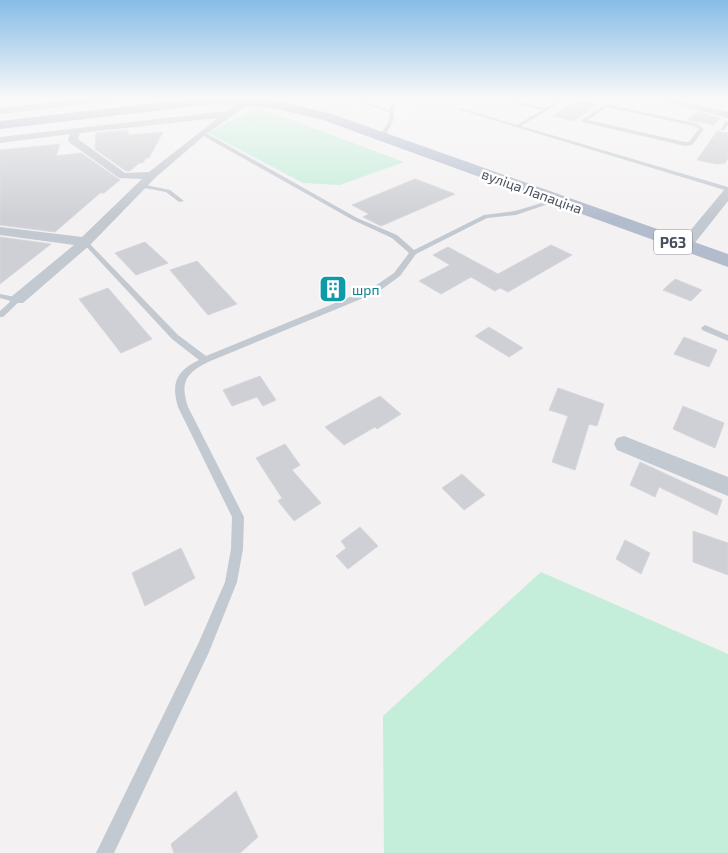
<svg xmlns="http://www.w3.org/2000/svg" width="728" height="853" viewBox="0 0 728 853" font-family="'Exo 2',sans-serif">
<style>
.commercial{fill:#fbf9ed}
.green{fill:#c4edda}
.building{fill:#ced0d5;stroke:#d6d6dc}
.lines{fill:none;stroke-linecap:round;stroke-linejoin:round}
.service{fill:#c3c9d1;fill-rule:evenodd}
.minor{fill:#c3c9d1;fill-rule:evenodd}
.secondary{fill:#c5cbd8;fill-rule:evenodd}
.primary{fill:#b3bccd;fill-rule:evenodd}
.labels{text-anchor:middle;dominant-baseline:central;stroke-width:5;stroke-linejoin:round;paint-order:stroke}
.far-street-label{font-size:14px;fill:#4a515d;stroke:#fff}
.far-culture-label{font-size:14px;fill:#0d838f;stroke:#fff;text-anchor:start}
.shield{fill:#fff;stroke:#80858e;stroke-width:1}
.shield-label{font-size:15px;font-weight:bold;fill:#4a515d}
</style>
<rect width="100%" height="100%" fill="#f3f1f1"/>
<path class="commercial" d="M333,98H412L406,119Z"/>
<g class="green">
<path d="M257,107L404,162L340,185L303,183L208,133Z"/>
<path d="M541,572L728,654V853H384L383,716Z"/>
</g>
<g class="building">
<path d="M578,100L598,104L573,121L553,116Z"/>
<path d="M698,112L720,118L714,125L687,120Z"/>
<path d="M128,130V135L163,132L149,158H146L143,163H139L130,171H126L95,149L96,133Z"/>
<path d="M717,131L728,133V158L725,163L717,164L697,160Z"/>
<path d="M60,144L56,156L81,153L120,180L104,193H100L55,232L0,225V150Z"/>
<path d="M415,179L455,194L381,226L363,217L369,214L352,205Z"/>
<path d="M0,237L51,244L0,284Z"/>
<path d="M145,242L168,263L136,275L115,253Z"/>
<path d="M551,245L572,255L508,292L500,288L495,291L471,277L441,294L419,281L450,265L433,255L448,247L498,274Z"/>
<path d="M197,261L237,304L208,315L170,270Z"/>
<path d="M675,279L702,290L691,301L663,290Z"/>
<path d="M108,288L152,339L121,353L79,299Z"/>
<path d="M489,327L523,348L509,357L475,336Z"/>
<path d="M684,337L717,350L709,367L674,354Z"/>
<path d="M260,376L276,400L263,406L257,397L232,406L223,390Z"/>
<path d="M558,388L604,404L597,426L589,424L575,470L552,462L568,416L549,410Z"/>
<path d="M380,396L401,414L377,429L375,427L344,445L325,427Z"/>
<path d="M683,406L724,423L715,448L673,429Z"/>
<path d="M285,444L300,465L292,470L321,503L294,521L278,501L282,498L256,458Z"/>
<path d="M640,462L722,500L717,515L659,487L655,497L630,485Z"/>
<path d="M462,474L485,495L464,510L442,488Z"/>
<path d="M360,527L378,546L348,569L336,556L346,548L341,541Z"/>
<path d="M693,531L728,543V575L693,562Z"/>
<path d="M625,540L650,553L641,574L616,559Z"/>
<path d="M181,548L195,578L145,606L132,573Z"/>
<path d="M236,791L258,837L240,853H174L171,844Z"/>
</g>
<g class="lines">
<g class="service">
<path d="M347,98H354L390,110L391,103L395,102L393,121L384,138L379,137L389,121L390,113Z"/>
<path d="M495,98H503L545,108L563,98H568L521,126L728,187V191L457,109L461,108L517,125L542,110Z"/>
<path d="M606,104L698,124L704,129L692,145L685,146L582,122V120ZM607,107L694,126L699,129L689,142H685L588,120Z"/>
<path d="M726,121H728V125L724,130H720Z"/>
<path d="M200,132H204L357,218L397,235L414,250L484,215L515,211L555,199L560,200L516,215L487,218L416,254L400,276L378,292L208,362C185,374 180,382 188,407L244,517L243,549L237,582L209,652L114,853H96L199,642L225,582L231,549L232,517L178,407C171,383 176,371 199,360L172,339L82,242L87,241L178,335L206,356L372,288L394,273L409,253L392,238L353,220L200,134Z"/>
<path d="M141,184L170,190L184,201L179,202L166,192L139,187L138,186Z"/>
<path d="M0,294L20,298L21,300L3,317H0V311L11,301L0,298Z"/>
<path d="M705,325L728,335V341L702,330L701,328Z"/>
</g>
<g class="minor">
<path d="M88,98H116L112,101L0,114V108Z"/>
<path d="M651,98H667L728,112V118Z"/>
<path d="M253,99L256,100V104L242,109L205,135L156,177L90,245L23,303H11L9,300L11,297L74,245L0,235V227L82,237L142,179L119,178L69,142L68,140L70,134L0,143V137L227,111L236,105ZM218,118L149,172L125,173L78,139L80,133Z"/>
<path d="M728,189V201L690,249H680L678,246L680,243L724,190Z"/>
<path d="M624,436L728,477V496L617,450L614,444L617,438Z"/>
</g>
<path class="secondary" d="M236,98H281C271,109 246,110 236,98Z"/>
<path class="primary" d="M199,98L272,100L329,113L728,254V267L320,119L272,108L214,104L0,129V121Z"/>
</g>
<linearGradient id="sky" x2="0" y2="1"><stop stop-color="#86bce7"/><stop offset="0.45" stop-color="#faf9f9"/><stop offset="1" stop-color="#faf9f9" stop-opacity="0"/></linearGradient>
<rect width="728" height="218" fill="url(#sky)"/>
<defs>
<symbol id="building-square" viewBox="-11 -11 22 22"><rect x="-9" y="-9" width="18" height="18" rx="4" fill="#0f9aa8" stroke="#fff"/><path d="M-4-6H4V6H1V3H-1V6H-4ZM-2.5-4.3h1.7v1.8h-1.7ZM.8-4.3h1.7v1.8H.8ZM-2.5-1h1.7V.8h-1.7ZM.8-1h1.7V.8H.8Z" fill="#fff"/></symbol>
</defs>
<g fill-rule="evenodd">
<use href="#building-square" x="317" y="273" width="32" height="32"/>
</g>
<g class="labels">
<g class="far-street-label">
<text transform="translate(532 191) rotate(20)">вуліца Лапаціна</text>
</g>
<g class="far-culture-label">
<text x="352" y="289">шрп</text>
</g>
<rect class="shield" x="654" y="229.5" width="38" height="25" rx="4"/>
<g class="shield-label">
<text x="673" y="242">Р63</text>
</g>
</g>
</svg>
